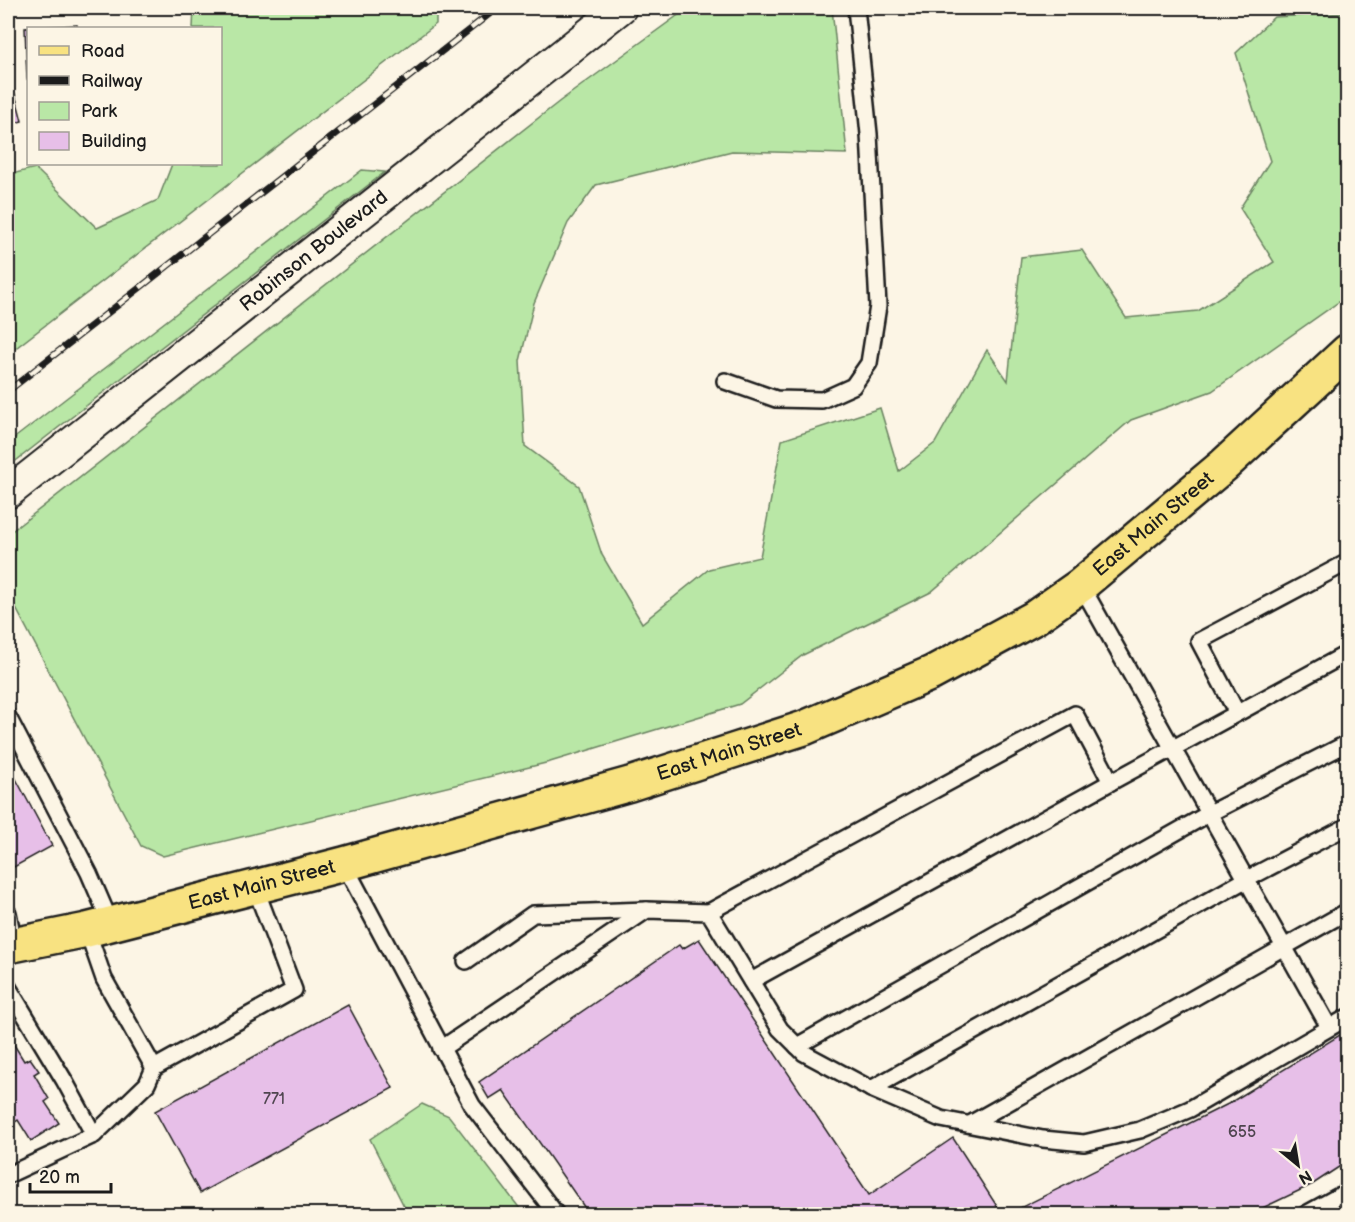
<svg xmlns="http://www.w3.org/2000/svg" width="1355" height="1222" viewBox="0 0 1355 1222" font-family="'Balsamiq Sans',sans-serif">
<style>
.green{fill:#b9e7a6;stroke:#6a8261;stroke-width:1.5}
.building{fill:#e7bfe8;stroke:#1c1c1c;stroke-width:1.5}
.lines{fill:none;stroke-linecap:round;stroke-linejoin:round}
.lane-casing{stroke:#1c1c1c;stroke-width:20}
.street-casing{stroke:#1c1c1c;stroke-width:34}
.primary-casing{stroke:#1c1c1c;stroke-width:38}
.lane{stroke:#fcf5e5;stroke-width:15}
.street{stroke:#fcf5e5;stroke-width:30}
.primary{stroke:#f8e281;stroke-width:33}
.rail-casing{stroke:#1c1c1c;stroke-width:7}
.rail{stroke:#fcf5e5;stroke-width:4.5;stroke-dasharray:14;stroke-linecap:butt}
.labels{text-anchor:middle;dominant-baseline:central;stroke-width:4.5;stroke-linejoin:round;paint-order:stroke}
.number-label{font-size:16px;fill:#4f454f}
.street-label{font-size:20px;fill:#1c1c1c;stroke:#fcf5e5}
</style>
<rect width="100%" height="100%" fill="#fcf5e5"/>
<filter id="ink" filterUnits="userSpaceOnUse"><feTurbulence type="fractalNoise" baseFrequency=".0167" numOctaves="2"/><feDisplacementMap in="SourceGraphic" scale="12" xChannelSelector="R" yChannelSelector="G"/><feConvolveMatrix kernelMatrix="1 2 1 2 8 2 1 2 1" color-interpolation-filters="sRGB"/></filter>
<g filter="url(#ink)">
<g class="green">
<path d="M194,8H436V24L8,354V175L35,168L97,228L158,200L172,164H220V28H193Z"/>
<path d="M688,8H832L847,154L732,151L596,185L568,223L534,303L520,361L525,446L579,486L602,555L642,623L709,569L760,557L782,440L880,408L899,471L935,443L987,350L1008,381L1021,257L1082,250L1126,318L1198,311L1274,262L1240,208L1270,161L1236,53L1274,17L1347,13V296L1212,391L1131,420L931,592L803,655L740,704L550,762L163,856L141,846L8,593V534L560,101Z"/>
<path d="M362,170L385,172L8,467V443Z"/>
<path d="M422,1104L449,1116L524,1214H408L370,1139Z"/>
</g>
<g class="building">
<path d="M77,25L78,28H28V79H27L25,28Z"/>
<path d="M15,94L22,121L8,125V96Z"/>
<path d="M8,764L52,846L12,868L8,860Z"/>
<path d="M699,939L869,1195L953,1138L1002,1214H589L503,1090L489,1099L479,1082L679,945L682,949Z"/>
<path d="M348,1005L393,1088L200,1193L155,1111Z"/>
<path d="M1348,1030V1161L1313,1184L1250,1214H1008L1228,1104Z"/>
<path d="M8,1035L24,1061L30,1058L39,1071L34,1074L49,1099L45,1102L59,1123L31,1141L18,1120L8,1127Z"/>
</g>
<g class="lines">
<defs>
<g id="lane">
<path d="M725,381L776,399L822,400L853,386L869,363L878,306L869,134L856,8"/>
<path d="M1081,585L1329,1027"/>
<path d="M1237,713L1199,641L1348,562"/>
<path d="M8,717L89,873L111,924"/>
<path d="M344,864L472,1105L556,1214"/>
<path d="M709,912L1075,714L1111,782L1348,653"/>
<path d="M8,913L14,944"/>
<path d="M87,930L104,979L154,1068"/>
<path d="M466,961L533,914L647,910"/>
<path d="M751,981L1111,782"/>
<path d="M8,987L64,1080L94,1135"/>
<path d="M797,1046L1210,813L1348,743"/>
<path d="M441,1049L647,910L709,912L780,1029L804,1053L871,1089L941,1119L1043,1139L1084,1143L1140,1130L1190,1109L1348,1017"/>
<path d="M871,1089L1247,879L1348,826"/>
<path d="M970,1124L1348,911"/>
<path d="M8,1175L94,1135L147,1084L154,1068L294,990L255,887"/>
<path d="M1306,1214L1348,1191"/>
</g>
<g id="street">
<path id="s1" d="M8,493L621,8"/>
</g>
<g id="primary">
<path id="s2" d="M8,946L87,930L344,864L630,784L804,728L932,673L1034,618L1081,585L1223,466L1348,351"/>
</g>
</defs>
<use href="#lane" class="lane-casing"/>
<use href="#street" class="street-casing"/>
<use href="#primary" class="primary-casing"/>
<use href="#lane" class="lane"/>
<use href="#street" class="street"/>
<use href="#primary" class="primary"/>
<defs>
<path id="rail" d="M8,391L497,8"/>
</defs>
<use href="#rail" class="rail-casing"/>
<use href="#rail" class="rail"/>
</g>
</g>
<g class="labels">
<g class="number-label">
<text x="274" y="1099">771</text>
<text x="1242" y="1132">655</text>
</g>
<g class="street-label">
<text stroke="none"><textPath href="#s1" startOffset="390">Robinson Boulevard</textPath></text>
<text stroke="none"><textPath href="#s2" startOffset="1233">East Main Street</textPath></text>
<text stroke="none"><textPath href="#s2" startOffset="747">East Main Street</textPath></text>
<text stroke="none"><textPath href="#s2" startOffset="261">East Main Street</textPath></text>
</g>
</g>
<rect width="1355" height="1222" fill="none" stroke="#fcf5e5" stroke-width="30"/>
<rect x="15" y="15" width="1325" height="1192" fill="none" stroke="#1c1c1c" stroke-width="2" filter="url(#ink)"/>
<rect x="27" y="27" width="195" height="138" fill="#fcf5e5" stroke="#a29e95" stroke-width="1.5"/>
<rect x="39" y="46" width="30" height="9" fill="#f8e281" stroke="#a29e95" stroke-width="1.5"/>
<text x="81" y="57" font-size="18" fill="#1c1c1c">Road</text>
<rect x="39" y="76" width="30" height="9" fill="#1c1c1c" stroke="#a29e95" stroke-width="1.5"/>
<text x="81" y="87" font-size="18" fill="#1c1c1c">Railway</text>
<rect x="39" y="102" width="30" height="18" fill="#b9e7a6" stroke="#a29e95" stroke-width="1.5"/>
<text x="81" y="117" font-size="18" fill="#1c1c1c">Park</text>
<rect x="39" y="132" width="30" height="18" fill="#e7bfe8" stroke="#a29e95" stroke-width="1.5"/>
<text x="81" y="147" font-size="18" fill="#1c1c1c">Building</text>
<g transform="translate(1298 1165) rotate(150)" stroke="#fcf5e5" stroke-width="4.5" paint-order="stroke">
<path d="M0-4.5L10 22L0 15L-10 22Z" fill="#1c1c1c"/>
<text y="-9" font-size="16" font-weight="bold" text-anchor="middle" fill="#1c1c1c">N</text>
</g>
<path d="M30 1183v9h81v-9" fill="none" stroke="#1c1c1c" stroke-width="3"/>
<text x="39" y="1183" font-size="18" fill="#1c1c1c" stroke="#fcf5e5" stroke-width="4.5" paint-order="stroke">20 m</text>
</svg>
